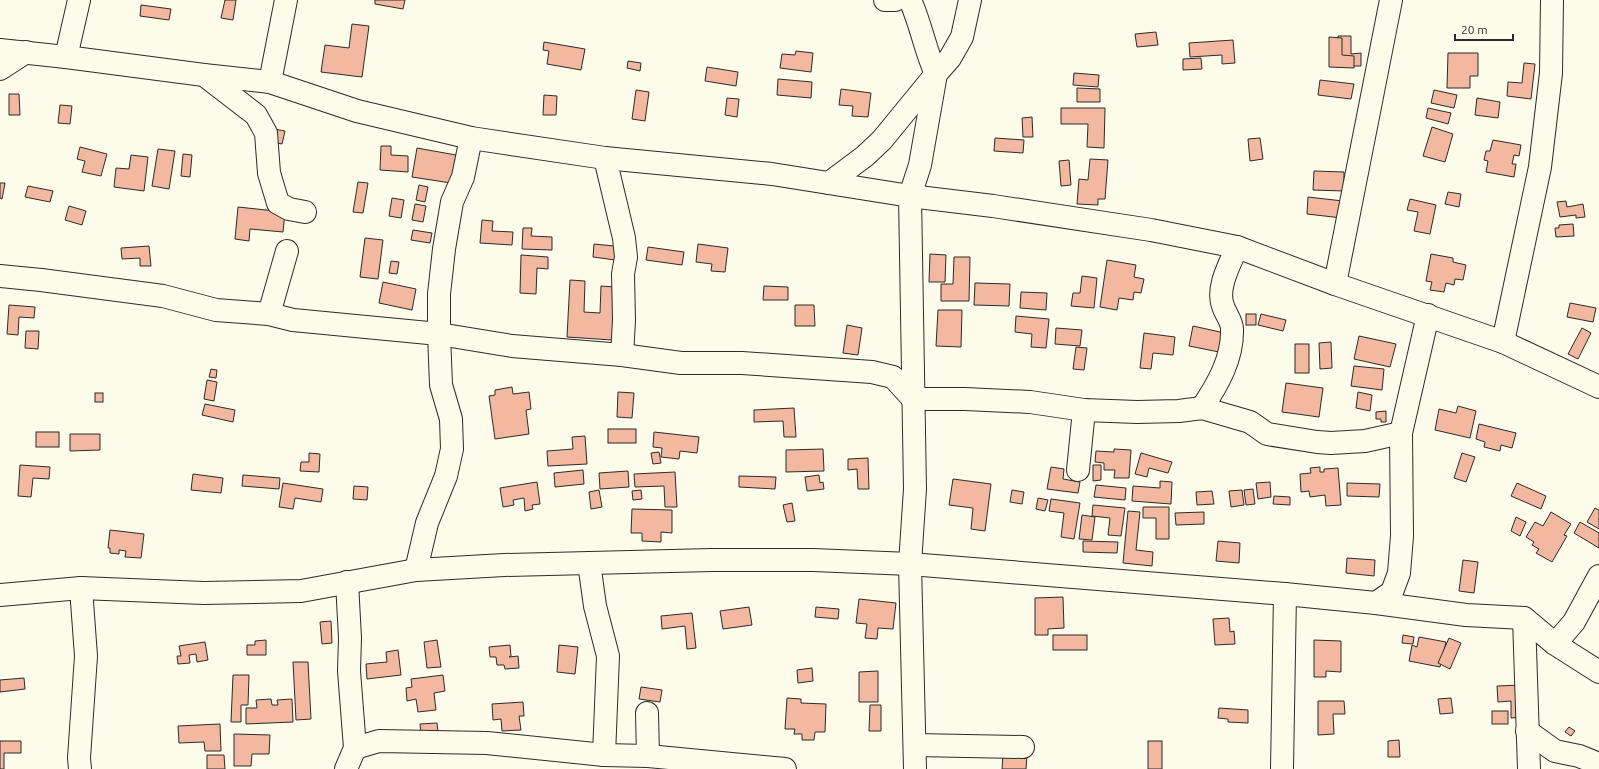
<svg xmlns="http://www.w3.org/2000/svg" width="1599" height="769" viewBox="0 0 1599 769" font-family="Ubuntu,sans-serif">
<style>
.building{fill:#f2b8a0;stroke:#2b2b2b}
.lines{fill:none;stroke-linecap:round;stroke-linejoin:round}
.minor-casing{stroke:#2b2b2b;stroke-width:24}
.minor{stroke:#fdfbea;stroke-width:22}
</style>
<rect width="100%" height="100%" fill="#fdfbea"/>
<g class="building">
<path d="M225,0H236L233,20L221,18Z"/>
<path d="M375,0H405L403,9L375,4Z"/>
<path d="M141,5L171,9L169,20L140,16Z"/>
<path d="M352,24L369,26L362,77L321,72L325,45L349,48Z"/>
<path d="M1156,32L1158,45L1137,47L1135,34Z"/>
<path d="M1338,36H1351V54L1361,53V66H1338Z"/>
<path d="M1329,37L1342,38V55L1354,56V68L1329,67Z"/>
<path d="M1233,40L1235,63L1222,64V55L1190,57L1189,43Z"/>
<path d="M544,42L585,49L581,70L547,64L549,51L543,50Z"/>
<path d="M796,51L813,53L811,72L780,68L782,54L795,55Z"/>
<path d="M1448,53H1478V76H1470V88H1447Z"/>
<path d="M1201,58L1202,69L1183,70V59Z"/>
<path d="M628,61L641,63L640,71L627,68Z"/>
<path d="M1524,63L1535,64L1531,99L1507,96L1508,82L1522,83Z"/>
<path d="M707,67L738,72L736,86L705,81Z"/>
<path d="M1074,73L1099,75L1098,87L1073,85Z"/>
<path d="M778,79L812,82L811,98L777,95Z"/>
<path d="M1320,80L1354,84L1351,99L1318,95Z"/>
<path d="M1077,88L1100,89V102H1077Z"/>
<path d="M841,89L871,93L868,117L852,116L853,106L839,105Z"/>
<path d="M636,90L649,92L645,121L632,119Z"/>
<path d="M1434,90L1457,95L1454,108L1431,103Z"/>
<path d="M9,94H19L20,115H9Z"/>
<path d="M544,95L557,96L556,115H543Z"/>
<path d="M727,98L739,99L737,117L725,115Z"/>
<path d="M1477,98L1500,102L1498,118L1475,115Z"/>
<path d="M60,105L72,106L70,124L58,123Z"/>
<path d="M1061,108H1105L1104,148L1087,147L1088,124H1061Z"/>
<path d="M1428,108L1451,113L1448,124L1426,118Z"/>
<path d="M1032,117L1033,137H1023L1022,118Z"/>
<path d="M1432,127L1453,134L1445,162L1423,156Z"/>
<path d="M274,129L285,131L282,144L271,142Z"/>
<path d="M995,138L1024,140L1023,153L994,151Z"/>
<path d="M1260,138L1263,159L1250,161L1248,139Z"/>
<path d="M1493,140L1521,145L1519,156L1514,155L1512,164H1516L1514,177L1486,172L1488,161L1484,160L1486,151H1490Z"/>
<path d="M381,146H391V155L408,156V172L380,170Z"/>
<path d="M80,147L107,154L101,176L82,172L85,161L77,159Z"/>
<path d="M417,148L456,155L451,183L412,177Z"/>
<path d="M158,149L175,151L169,189L152,186Z"/>
<path d="M183,154L192,155L190,177L181,176Z"/>
<path d="M131,155L148,157L144,191L114,187L116,168L129,169Z"/>
<path d="M1090,159L1108,160L1105,199H1098V205L1077,204L1079,179L1088,180Z"/>
<path d="M1069,160L1071,185L1061,186L1059,161Z"/>
<path d="M1314,171L1344,172V191L1313,190Z"/>
<path d="M358,182L368,183L363,213L353,212Z"/>
<path d="M0,183H5L2,199L0,198Z"/>
<path d="M419,185L428,187L425,202L416,200Z"/>
<path d="M28,186L53,191L50,202L25,197Z"/>
<path d="M1448,192L1461,194L1459,207L1445,204Z"/>
<path d="M1308,197L1343,201L1342,218L1307,214Z"/>
<path d="M392,198L404,200L401,218L389,216Z"/>
<path d="M1410,199L1436,205L1430,234L1414,231L1418,212L1407,210Z"/>
<path d="M1566,201L1567,207L1583,204L1585,217L1576,218V215L1560,217L1557,202Z"/>
<path d="M415,204L426,206L423,222L412,220Z"/>
<path d="M69,206L86,211L82,225L65,220Z"/>
<path d="M238,207L285,212L283,232L250,229L249,241L235,239Z"/>
<path d="M482,220L493,221L492,231L513,232L512,245L480,243Z"/>
<path d="M1573,224L1574,236L1556,237L1555,228H1559V225Z"/>
<path d="M523,228H532L531,236L552,237V250L522,249Z"/>
<path d="M413,230L432,233L430,243L411,240Z"/>
<path d="M365,238L383,240L378,279L360,277Z"/>
<path d="M594,244L624,247L623,261L593,257Z"/>
<path d="M698,244L728,248L725,272L711,271L712,264L696,262Z"/>
<path d="M149,246L151,266H140V258L122,259L121,248Z"/>
<path d="M648,247L684,252L682,265L646,260Z"/>
<path d="M930,254L946,255L945,282H929Z"/>
<path d="M1431,254L1453,258V262L1466,265L1463,280L1455,279L1454,285L1446,283L1444,292L1430,290L1432,282L1426,281Z"/>
<path d="M521,255L548,257V269L537,268L536,294L520,293Z"/>
<path d="M954,257H970L969,301H941V284H953Z"/>
<path d="M1107,260L1136,265L1134,277L1144,279L1141,293L1134,292L1133,300L1119,298L1117,310L1100,307Z"/>
<path d="M391,261L399,262L397,274L389,273Z"/>
<path d="M1082,276L1097,278L1094,308L1071,306L1073,293H1080Z"/>
<path d="M570,280L585,281L584,312L600,313L601,286L615,287L612,340L567,337Z"/>
<path d="M383,282L416,289L412,310L379,303Z"/>
<path d="M975,283L1010,284L1009,306L974,305Z"/>
<path d="M764,286L788,287V300H763Z"/>
<path d="M1021,292L1047,293L1046,310L1020,308Z"/>
<path d="M1570,303L1596,308L1593,322L1567,317Z"/>
<path d="M9,305L35,307L34,318L19,317L18,335L7,334Z"/>
<path d="M795,305H814L815,326H795Z"/>
<path d="M938,310H962L961,347L936,346Z"/>
<rect x="1246" y="314" width="10" height="11"/>
<path d="M1261,314L1286,320L1283,331L1258,325Z"/>
<path d="M1016,316L1049,319L1046,348L1031,347L1032,334L1015,332Z"/>
<path d="M847,325L862,328L858,355L843,353Z"/>
<path d="M1193,326L1229,334L1224,353L1189,346Z"/>
<path d="M1056,328L1082,330L1080,346L1055,344Z"/>
<path d="M1582,328L1591,333L1578,359L1568,354Z"/>
<path d="M26,331H39L38,349L25,348Z"/>
<path d="M1144,333L1175,337L1173,355L1153,353L1151,369L1140,368Z"/>
<path d="M1359,336L1396,344L1390,367L1354,359Z"/>
<path d="M1331,342L1332,368L1320,369L1319,343Z"/>
<rect x="1295" y="344" width="14" height="29"/>
<path d="M1076,347L1087,348L1084,370L1073,369Z"/>
<path d="M1354,366L1384,369L1382,390L1351,386Z"/>
<path d="M211,369L217,370L216,378L209,377Z"/>
<path d="M207,380L217,382L214,401L204,399Z"/>
<path d="M1286,383L1323,388L1319,417L1282,412Z"/>
<path d="M512,387L513,394L529,392L531,409L526,410L529,434L495,439L489,396L495,395V390Z"/>
<path d="M618,392L634,393L632,418L617,417Z"/>
<path d="M1358,392L1372,395L1370,411L1356,408Z"/>
<rect x="95" y="393" width="8" height="9"/>
<path d="M205,404L235,410L233,422L202,415Z"/>
<path d="M1458,406L1476,411L1470,438L1435,430L1439,409L1456,413Z"/>
<path d="M794,408L796,437H784L783,421L754,422V410Z"/>
<path d="M1386,411V422H1381V419H1376V412Z"/>
<path d="M1479,424L1516,433L1512,448L1501,445L1500,451L1484,447L1485,442L1476,439Z"/>
<rect x="608" y="429" width="28" height="14"/>
<rect x="36" y="432" width="23" height="15"/>
<path d="M654,432L699,437L697,453L680,451L679,459L661,457L662,448L653,447Z"/>
<path d="M70,434H100V450L70,451Z"/>
<path d="M585,436L587,464L548,466L547,451L573,449L572,437Z"/>
<path d="M823,449L824,471L786,472V450Z"/>
<path d="M1114,449L1131,450L1129,478H1114L1115,470H1104V463L1095,462L1096,451L1114,452Z"/>
<path d="M659,452L661,463L653,464L651,453Z"/>
<path d="M309,453L320,454L319,472L300,471L301,462H309Z"/>
<path d="M1141,453L1172,462L1168,473L1149,468L1147,477L1135,474Z"/>
<path d="M1462,453L1475,457L1466,482L1454,478Z"/>
<path d="M868,458L869,489H858L857,469L848,470V459Z"/>
<path d="M20,465L50,467L49,479L33,478L31,497L18,496Z"/>
<path d="M1093,465H1101V480L1093,481Z"/>
<path d="M1051,467L1064,469L1063,479L1080,482L1078,493L1047,489Z"/>
<path d="M1320,467V472H1324V469L1338,468L1341,505L1326,506L1325,495L1310,497L1309,491L1301,492L1300,474L1311,473L1310,468Z"/>
<path d="M583,470L584,484L555,487L554,473Z"/>
<path d="M628,471L629,487L600,489L599,473Z"/>
<path d="M675,472L677,507H665L664,486L635,487L634,474Z"/>
<path d="M193,474L223,478L221,493L191,490Z"/>
<path d="M243,475L280,478L279,489L242,486Z"/>
<path d="M819,475L820,483L823,482L824,489L807,491L805,477Z"/>
<path d="M739,476L776,477L775,489L739,487Z"/>
<path d="M953,479L991,484L985,531L971,529L973,508L949,505Z"/>
<path d="M1160,481L1172,482L1171,504L1132,501L1133,486L1160,488Z"/>
<path d="M537,482L540,504L532,505L533,509L525,511L524,498L513,500L514,505L503,507L500,488Z"/>
<path d="M1270,482L1271,497L1258,499L1256,483Z"/>
<path d="M283,483L323,489L321,502L295,498L293,509L279,507Z"/>
<path d="M1347,483L1380,484L1379,497L1347,496Z"/>
<path d="M1517,483L1546,496L1541,509L1511,496Z"/>
<path d="M1096,485L1126,488L1125,500L1094,497Z"/>
<path d="M354,486L368,487L367,500L353,499Z"/>
<path d="M1253,489L1255,504L1246,505L1244,490Z"/>
<path d="M599,490L602,507L591,509L589,492Z"/>
<path d="M641,490L642,499L633,500L632,491Z"/>
<path d="M1012,490L1024,492L1022,504L1010,502Z"/>
<path d="M1242,490L1244,505L1231,507L1229,491Z"/>
<path d="M1212,491L1214,504L1197,505L1196,492Z"/>
<path d="M1274,496L1290,497V505L1273,504Z"/>
<path d="M1038,498L1048,500L1045,511L1036,509Z"/>
<path d="M1051,499L1080,503L1074,539L1061,537L1064,513L1049,511Z"/>
<path d="M792,503L795,521L787,522L783,505Z"/>
<path d="M1093,505L1125,508L1121,536L1108,535L1110,518L1092,516Z"/>
<path d="M1143,507H1169V539H1156V518H1143Z"/>
<path d="M1595,508L1599,510V529L1587,522Z"/>
<path d="M632,509L672,510V533L661,532V542L642,541V533H631Z"/>
<path d="M1128,511L1140,512L1136,550L1153,552L1152,566L1123,563Z"/>
<path d="M1204,512V524L1176,525L1175,513Z"/>
<path d="M1551,512L1571,524L1564,535L1567,536L1552,562L1536,553L1539,549L1532,545L1534,542L1526,537L1535,522L1543,526Z"/>
<path d="M1082,515L1095,517L1092,540L1079,539Z"/>
<path d="M1516,517L1526,522L1520,536L1511,531Z"/>
<path d="M1580,522L1599,533V548L1574,533Z"/>
<path d="M110,530L144,534L141,558L125,557L126,551L119,550V554L110,553V548H108Z"/>
<path d="M1083,541L1118,542L1117,553L1083,552Z"/>
<path d="M1218,541L1240,543L1239,563L1216,561Z"/>
<path d="M1347,558L1375,560L1374,576L1346,573Z"/>
<path d="M1463,560L1478,562L1474,593L1459,591Z"/>
<path d="M1063,597L1064,628L1048,629V635H1035V598Z"/>
<path d="M859,599L896,603L893,629L878,628L877,639L865,638L867,624L856,623Z"/>
<path d="M749,607L752,625L723,629L720,611Z"/>
<path d="M816,607L839,609L838,619L815,617Z"/>
<path d="M692,613L696,648L687,649L685,626L662,629L661,616Z"/>
<path d="M1229,618L1230,632L1234,631L1235,644L1215,645L1213,619Z"/>
<path d="M331,621L332,643L322,644L320,622Z"/>
<rect x="1053" y="635" width="34" height="15"/>
<path d="M1403,635L1414,637L1413,644L1402,643Z"/>
<path d="M1419,637L1446,642L1440,667L1409,661L1412,645L1417,647Z"/>
<path d="M1449,638L1461,643L1450,669L1438,663Z"/>
<path d="M266,640V655H247V645H255V641Z"/>
<path d="M437,640L441,667L427,668L424,642Z"/>
<path d="M1314,640L1341,641V672L1326,671V677H1314Z"/>
<path d="M205,642L208,660L197,662L196,654L189,655L190,663L178,664L177,656H181L179,646Z"/>
<path d="M510,645L511,656L509,657L518,656L519,668L505,669L504,665H497L496,657H490L489,647Z"/>
<path d="M559,645L578,647L575,674L557,672Z"/>
<path d="M398,650L401,675L367,679L366,664L387,662L386,652Z"/>
<path d="M293,662H308L311,719L296,720Z"/>
<path d="M812,668L813,681L798,683L797,670Z"/>
<path d="M878,671V702H859V672Z"/>
<path d="M233,675H249L248,705H241V722H231Z"/>
<path d="M443,675L445,691L434,693L436,710L418,712L416,699L407,701L406,688L412,687L411,679Z"/>
<path d="M24,678L25,689L0,692V680Z"/>
<path d="M1521,685L1522,717L1511,718V701L1498,702L1497,686Z"/>
<path d="M641,687L662,690L660,702L639,699Z"/>
<path d="M787,698L801,699V703L826,704L825,732H815L814,740H802V734H794L795,729H785Z"/>
<path d="M1451,698L1453,713L1440,714L1438,699Z"/>
<path d="M271,699L272,705H278L277,700L292,699L293,722L246,724V708H257L256,700Z"/>
<path d="M1318,701H1344L1345,714H1333L1334,734L1318,735Z"/>
<path d="M523,702L524,716H519L521,730L502,731L501,719L493,720L492,704Z"/>
<path d="M870,705H881V731H869Z"/>
<path d="M1219,708L1248,710V723L1228,722V719L1218,718Z"/>
<rect x="1492" y="711" width="16" height="13"/>
<path d="M437,723L438,732L421,733L420,724Z"/>
<path d="M220,724L221,751H205L204,742L179,743L178,726Z"/>
<path d="M1569,727L1575,731L1571,736L1565,732Z"/>
<path d="M234,734L270,735L269,754H252L251,766H234Z"/>
<path d="M1399,740L1400,757H1388V741Z"/>
<path d="M0,741H21V753H4V769H0Z"/>
<rect x="1148" y="741" width="14" height="28"/>
<path d="M1003,754L1027,755L1026,769H1002Z"/>
<path d="M207,755H224L225,769H207Z"/>
</g>
<g class="lines">
<defs>
<g id="minor">
<path d="M885,0H895"/>
<path d="M0,50L66,57L204,75L270,82L357,111L471,138L605,158L772,174L910,196L993,206L1151,230L1237,247L1335,284L1503,342L1599,387"/>
<path d="M66,57L79,0"/>
<path d="M0,69L26,52"/>
<path d="M204,75L256,115L266,133L269,173L278,203L289,209L305,212"/>
<path d="M270,82L286,0"/>
<path d="M605,158L624,238L626,257L623,274L624,320L622,355"/>
<path d="M829,183L865,156L882,140L936,74C925,50 921,24 910,0"/>
<path d="M0,276L41,280L163,296L216,310L269,314L293,320L439,334L512,346L622,355L681,363H742L872,372L893,377L913,399H965L1030,402L1084,410L1137,412L1179,411L1202,408L1250,422L1267,434L1317,442L1331,443L1365,441L1401,433"/>
<path d="M1335,284L1391,0"/>
<path d="M269,314L287,251"/>
<path d="M1503,342L1540,167L1551,73L1552,0"/>
<path d="M1202,408C1218,384 1233,358 1232,329C1232,321 1225,313 1223,306C1216,288 1230,264 1237,247"/>
<path d="M1078,470L1084,410"/>
<path d="M589,563L595,606L608,656L604,755"/>
<path d="M416,570L427,523L446,476L452,449L451,419L441,385L439,334V294L444,249L452,202L463,177L471,138"/>
<path d="M0,595L81,588L204,593L301,591L416,570L504,565L712,560H813L910,564L1285,594L1376,603L1466,615L1524,618L1555,644L1599,672"/>
<path d="M1376,603L1392,592L1399,573L1402,536L1401,433L1428,315"/>
<path d="M1524,618L1529,769"/>
<path d="M1555,644L1574,622L1599,576"/>
<path d="M647,713L648,756"/>
<path d="M1527,731L1555,751L1579,756L1599,764"/>
<path d="M915,745L1023,747"/>
<path d="M355,748L379,741L487,743L604,755L648,756L785,769"/>
<path d="M80,769L79,758L86,656L81,588"/>
<path d="M346,769L355,748L349,671L350,638L347,582"/>
<path d="M915,769L910,564L915,489L910,196L920,165L936,74L950,58L962,37L970,0"/>
<path d="M1282,769L1285,594"/>
</g>
</defs>
<use href="#minor" class="minor-casing"/>
<use href="#minor" class="minor"/>
</g>
<path d="M1455 34v6h58v-6" fill="none" stroke="#2b2b2b" stroke-width="2"/>
<text x="1461" y="34" font-size="12" fill="#2b2b2b" stroke="#fdfbea" stroke-width="3" paint-order="stroke">20 m</text>
</svg>
